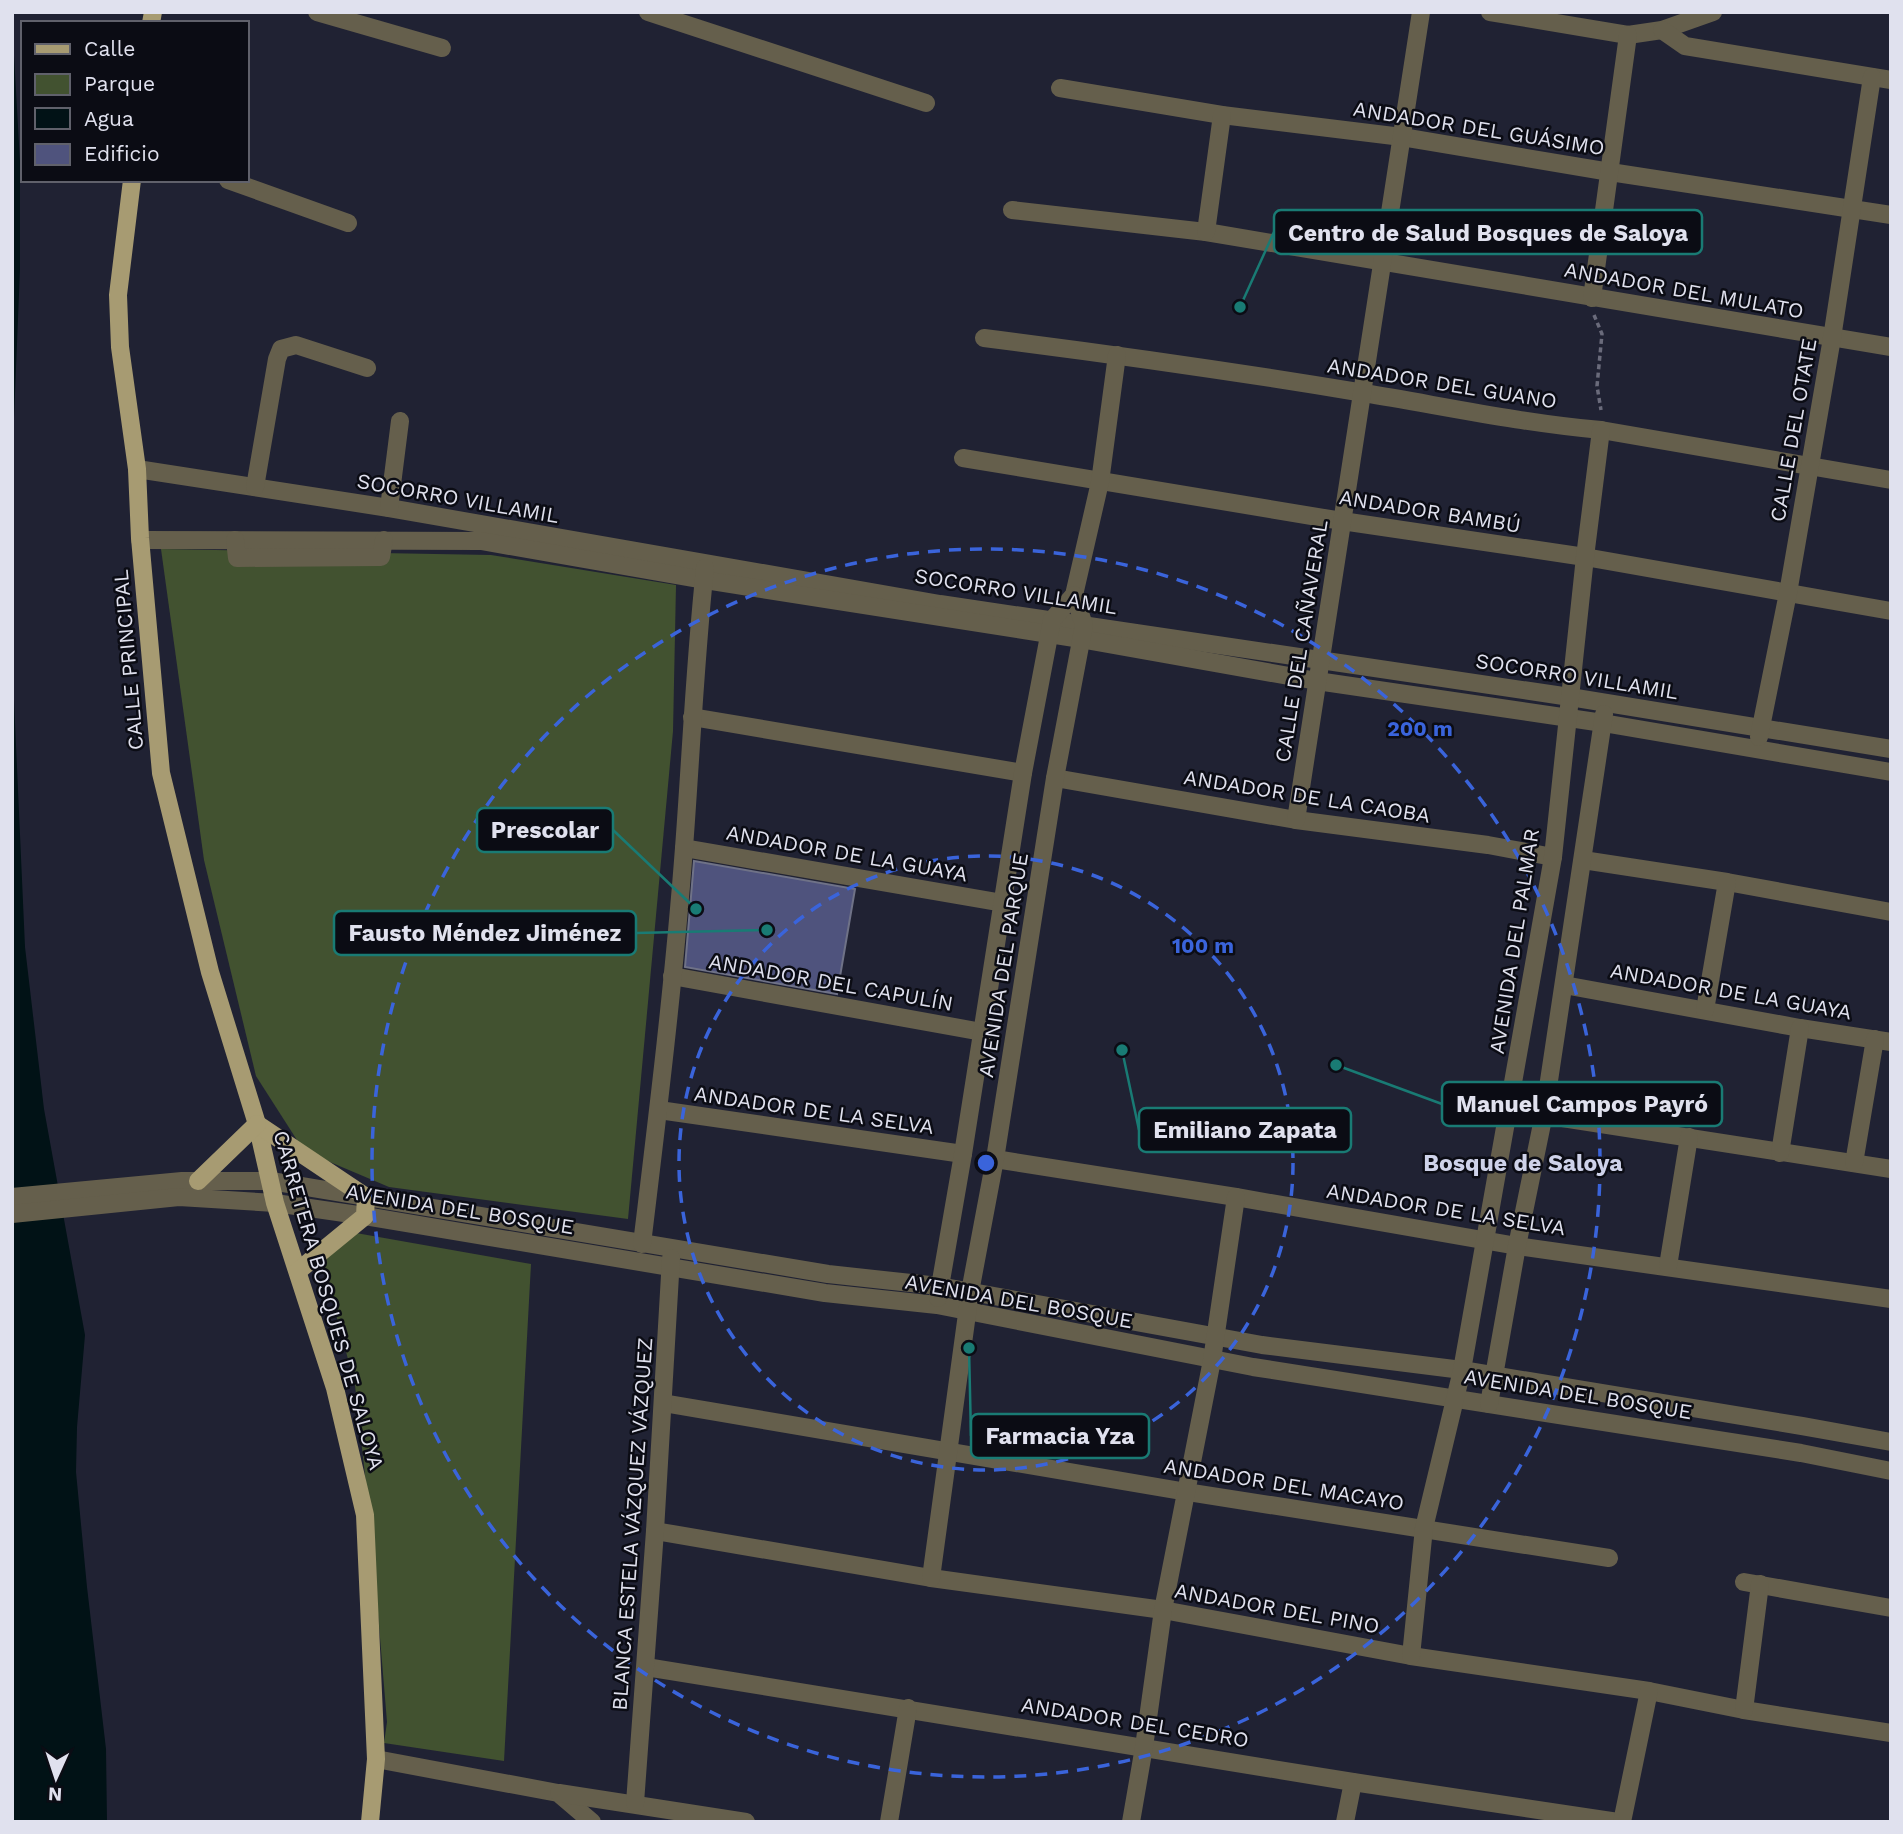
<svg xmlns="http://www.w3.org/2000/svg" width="1903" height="1834" viewBox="0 0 1903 1834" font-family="'Work Sans',sans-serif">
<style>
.green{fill:#425230}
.water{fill:#011216}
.building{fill:#4f537d;stroke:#6f7287;stroke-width:2}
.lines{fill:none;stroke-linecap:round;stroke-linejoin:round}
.path{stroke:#6a6b7b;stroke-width:3.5;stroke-dasharray:5 3.5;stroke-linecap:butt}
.minor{stroke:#655f4c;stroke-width:18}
.major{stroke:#a79b72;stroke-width:18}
.ring{fill:none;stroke:#3a64db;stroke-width:3.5;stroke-dasharray:12 9}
.labels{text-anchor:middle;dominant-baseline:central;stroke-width:5;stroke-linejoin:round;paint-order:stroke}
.street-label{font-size:21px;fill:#e0e1ee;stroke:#0b0c14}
.neighbourhood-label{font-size:23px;font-weight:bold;fill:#ced2e9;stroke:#0b0c14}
.centre{fill:#3a64db;stroke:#0b0c14;stroke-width:3.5}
.ring-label{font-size:21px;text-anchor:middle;font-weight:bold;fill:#3a64db;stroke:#0b0c14;stroke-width:5;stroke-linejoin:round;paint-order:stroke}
.leader{fill:none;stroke:#197b74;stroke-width:2.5}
.callout-dot{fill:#197b74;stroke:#0b0c14;stroke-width:2.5}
.callout{fill:#0b0c14;stroke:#197b74;stroke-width:2.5}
.callout-label{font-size:23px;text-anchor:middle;font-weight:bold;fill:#e0e1ee}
</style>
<rect width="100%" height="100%" fill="#202233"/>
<g class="green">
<path d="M161,549L491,555L676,585L673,731L628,1219L389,1187L304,1151L256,1076L204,860Z"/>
<path d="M356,1233L531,1264L504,1761L384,1743L387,1722L371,1529L355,1385L322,1263Z"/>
</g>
<g class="water">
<path d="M12,20L20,162V269L14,418L12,541Z"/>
<path d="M12,655L25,947L44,1109L85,1335L77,1427L76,1472L87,1587L106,1749L107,1822H12Z"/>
</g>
<path class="building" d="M694,861L855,889L837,994L685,967Z"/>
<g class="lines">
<path class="path" d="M1594,315L1602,334L1597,386L1601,410"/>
<g class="minor">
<path d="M317,12L442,48"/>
<path d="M648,12L926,103"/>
<path d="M1490,12L1628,35L1662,30L1713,12"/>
<path d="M1662,30L1685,46L1891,80"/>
<path d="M1060,88L1222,115L1402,137L1610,172L1891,215"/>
<path d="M228,180L348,223"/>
<path d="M1012,210L1206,232L1891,347"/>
<path d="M1206,232L1222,115"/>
<path d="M1592,298L1628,35"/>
<path d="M984,338C1111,354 1238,372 1364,393C1443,406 1522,423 1601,430L1891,480"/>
<path d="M963,458L1342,521L1585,557L1891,611"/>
<path d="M137,469L389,508L940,604L1570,697L1891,749"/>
<path d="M255,487L277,359L281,349L296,345L367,368"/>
<path d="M389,508L400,421"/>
<path d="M140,540L481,541L704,580L1081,639L1317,681L1603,723L1891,772"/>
<path d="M235,540L237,558L381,557L384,540"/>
<path d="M692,717L1023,773"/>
<path d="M1759,737L1788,593L1832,338L1872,77"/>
<path d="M1055,778L1296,820L1488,845L1553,857"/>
<path d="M1296,820L1421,12"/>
<path d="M684,848L1003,903"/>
<path d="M1583,860L1727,882L1891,912"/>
<path d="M672,976L982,1032"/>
<path d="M1564,985L1800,1028L1891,1042"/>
<path d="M1705,1010L1727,882"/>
<path d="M659,1110L963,1154"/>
<path d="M1510,1110L1891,1169"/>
<path d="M1780,1153L1800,1028"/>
<path d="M995,1159L1236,1197L1517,1246L1891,1299"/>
<path d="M1854,1163L1875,1039"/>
<path d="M12,1197L182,1181H271L828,1274L939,1286L1262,1345L1462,1370L1802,1426L1891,1442"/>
<path d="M12,1214L179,1197L275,1203L365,1216L825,1293L937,1305L1253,1367L1801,1453L1891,1471"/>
<path d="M642,1244C658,1112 674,981 684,848C691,755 695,661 705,568"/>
<path d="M1668,1266L1689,1137"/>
<path d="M938,1298L963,1154L1023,773L1052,620L1074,595L1100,482L1117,355"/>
<path d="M663,1403L1187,1492L1609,1558"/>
<path d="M1489,1404L1517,1246L1544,1114L1604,714"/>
<path d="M655,1531L931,1578L1163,1610L1411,1656L1649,1691L1744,1710L1891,1733"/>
<path d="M931,1578L970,1292L995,1159L1055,778L1084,625L1074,595"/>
<path d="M1744,1582L1891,1608"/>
<path d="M1411,1656L1424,1528L1462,1370L1553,857L1585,557L1601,430"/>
<path d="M646,1667L1353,1782L1618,1822"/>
<path d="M1744,1710L1760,1584"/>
<path d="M376,1759L558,1793L592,1822"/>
<path d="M559,1793L746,1822"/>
<path d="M635,1803L655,1531L671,1258"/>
<path d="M889,1822L908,1708"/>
<path d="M1131,1822L1144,1747L1163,1610L1212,1360L1236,1197"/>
<path d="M1345,1822L1353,1782"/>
<path d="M1622,1822L1649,1691"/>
</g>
<g class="major">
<path d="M151,23L153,12"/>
<path d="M132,180L118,295L120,347L137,469L140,538L161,773L210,972L257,1124L275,1203L335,1388L365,1515L376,1759L370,1822"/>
<path d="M257,1124L366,1197L365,1216L298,1271"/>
<path d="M198,1181L257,1124"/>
</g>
</g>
<g class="ring">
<circle cx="986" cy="1163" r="307"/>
<circle cx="986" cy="1163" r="614"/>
</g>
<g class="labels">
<g class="street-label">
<text transform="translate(1479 128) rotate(9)">ANDADOR DEL GUÁSIMO</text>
<text transform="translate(1684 290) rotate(10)">ANDADOR DEL MULATO</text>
<text transform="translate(1442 383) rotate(9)">ANDADOR DEL GUANO</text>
<text transform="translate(1793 430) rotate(-80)">CALLE DEL OTATE</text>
<text transform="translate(458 498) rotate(10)">SOCORRO VILLAMIL</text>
<text transform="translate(1430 511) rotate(9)">ANDADOR BAMBÚ</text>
<text transform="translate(1016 591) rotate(9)">SOCORRO VILLAMIL</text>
<text transform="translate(1301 641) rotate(-81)">CALLE DEL CAÑAVERAL</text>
<text transform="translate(128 660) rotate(-95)">CALLE PRINCIPAL</text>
<text transform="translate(1577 676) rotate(9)">SOCORRO VILLAMIL</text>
<text transform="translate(1307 796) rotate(9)">ANDADOR DE LA CAOBA</text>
<text transform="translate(847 853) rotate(10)">ANDADOR DE LA GUAYA</text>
<text transform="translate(1514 941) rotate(-81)">AVENIDA DEL PALMAR</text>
<text transform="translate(1003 965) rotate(-81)">AVENIDA DEL PARQUE</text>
<text transform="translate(831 982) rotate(10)">ANDADOR DEL CAPULÍN</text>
<text transform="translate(1731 991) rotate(10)">ANDADOR DE LA GUAYA</text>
<text transform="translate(814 1110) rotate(8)">ANDADOR DE LA SELVA</text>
<text transform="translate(460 1209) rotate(9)">AVENIDA DEL BOSQUE</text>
<text transform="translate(1446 1209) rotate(9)">ANDADOR DE LA SELVA</text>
<text transform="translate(329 1300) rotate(74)">CARRETERA BOSQUES DE SALOYA</text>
<text transform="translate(1019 1301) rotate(10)">AVENIDA DEL BOSQUE</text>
<text transform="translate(1578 1394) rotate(9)">AVENIDA DEL BOSQUE</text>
<text transform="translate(1284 1484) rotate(9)">ANDADOR DEL MACAYO</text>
<text transform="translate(632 1524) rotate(-86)">BLANCA ESTELA VÁZQUEZ VÁZQUEZ</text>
<text transform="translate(1277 1608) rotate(10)">ANDADOR DEL PINO</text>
<text transform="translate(1135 1722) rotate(9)">ANDADOR DEL CEDRO</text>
</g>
<g class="neighbourhood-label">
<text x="1523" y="1163">Bosque de Saloya</text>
</g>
</g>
<circle cx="986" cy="1163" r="10" class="centre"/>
<g class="ring-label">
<text x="1420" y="736">200 m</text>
<text x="1203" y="953">100 m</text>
</g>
<path class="leader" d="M1240 307L1274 232M696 909L613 830M767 930L636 933M1336 1065L1442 1104M1122 1050L1139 1130M969 1348L971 1436"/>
<g class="callout-dot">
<circle cx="1240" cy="307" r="7"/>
<circle cx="696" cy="909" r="7"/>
<circle cx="767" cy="930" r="7"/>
<circle cx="1336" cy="1065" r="7"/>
<circle cx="1122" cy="1050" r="7"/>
<circle cx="969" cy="1348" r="7"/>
</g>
<g class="callout">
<rect x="1274" y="210" width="428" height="44" rx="7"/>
<rect x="477" y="808" width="136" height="44" rx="7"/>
<rect x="334" y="911" width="302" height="44" rx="7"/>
<rect x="1442" y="1082" width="280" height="44" rx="7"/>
<rect x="1139" y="1108" width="212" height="44" rx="7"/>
<rect x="971" y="1414" width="178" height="44" rx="7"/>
</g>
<g class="callout-label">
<text x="1488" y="241">Centro de Salud Bosques de Saloya</text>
<text x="545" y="838">Prescolar</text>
<text x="485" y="941">Fausto Méndez Jiménez</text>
<text x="1582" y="1112">Manuel Campos Payró</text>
<text x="1245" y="1138">Emiliano Zapata</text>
<text x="1060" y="1444">Farmacia Yza</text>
</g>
<rect width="1903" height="1834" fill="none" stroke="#e0e1ee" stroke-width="28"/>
<rect x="21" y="21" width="228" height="161" fill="#0b0c14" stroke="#60616b" stroke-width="2"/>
<rect x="35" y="44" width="35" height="10" fill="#a79b72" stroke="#60616b" stroke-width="2"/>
<text x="84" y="56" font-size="21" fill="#e0e1ee">Calle</text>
<rect x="35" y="74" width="35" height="21" fill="#425230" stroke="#60616b" stroke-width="2"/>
<text x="84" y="91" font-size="21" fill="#e0e1ee">Parque</text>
<rect x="35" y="108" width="35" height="21" fill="#011216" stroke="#60616b" stroke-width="2"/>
<text x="84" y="126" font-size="21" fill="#e0e1ee">Agua</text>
<rect x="35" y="144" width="35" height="21" fill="#4f537d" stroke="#60616b" stroke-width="2"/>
<text x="84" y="161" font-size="21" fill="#e0e1ee">Edificio</text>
<g transform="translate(56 1778) rotate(183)" stroke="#0b0c14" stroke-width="5" paint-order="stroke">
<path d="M0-5L12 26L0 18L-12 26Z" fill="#e0e1ee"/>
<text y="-10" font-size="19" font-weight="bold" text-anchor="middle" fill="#e0e1ee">N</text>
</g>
</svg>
